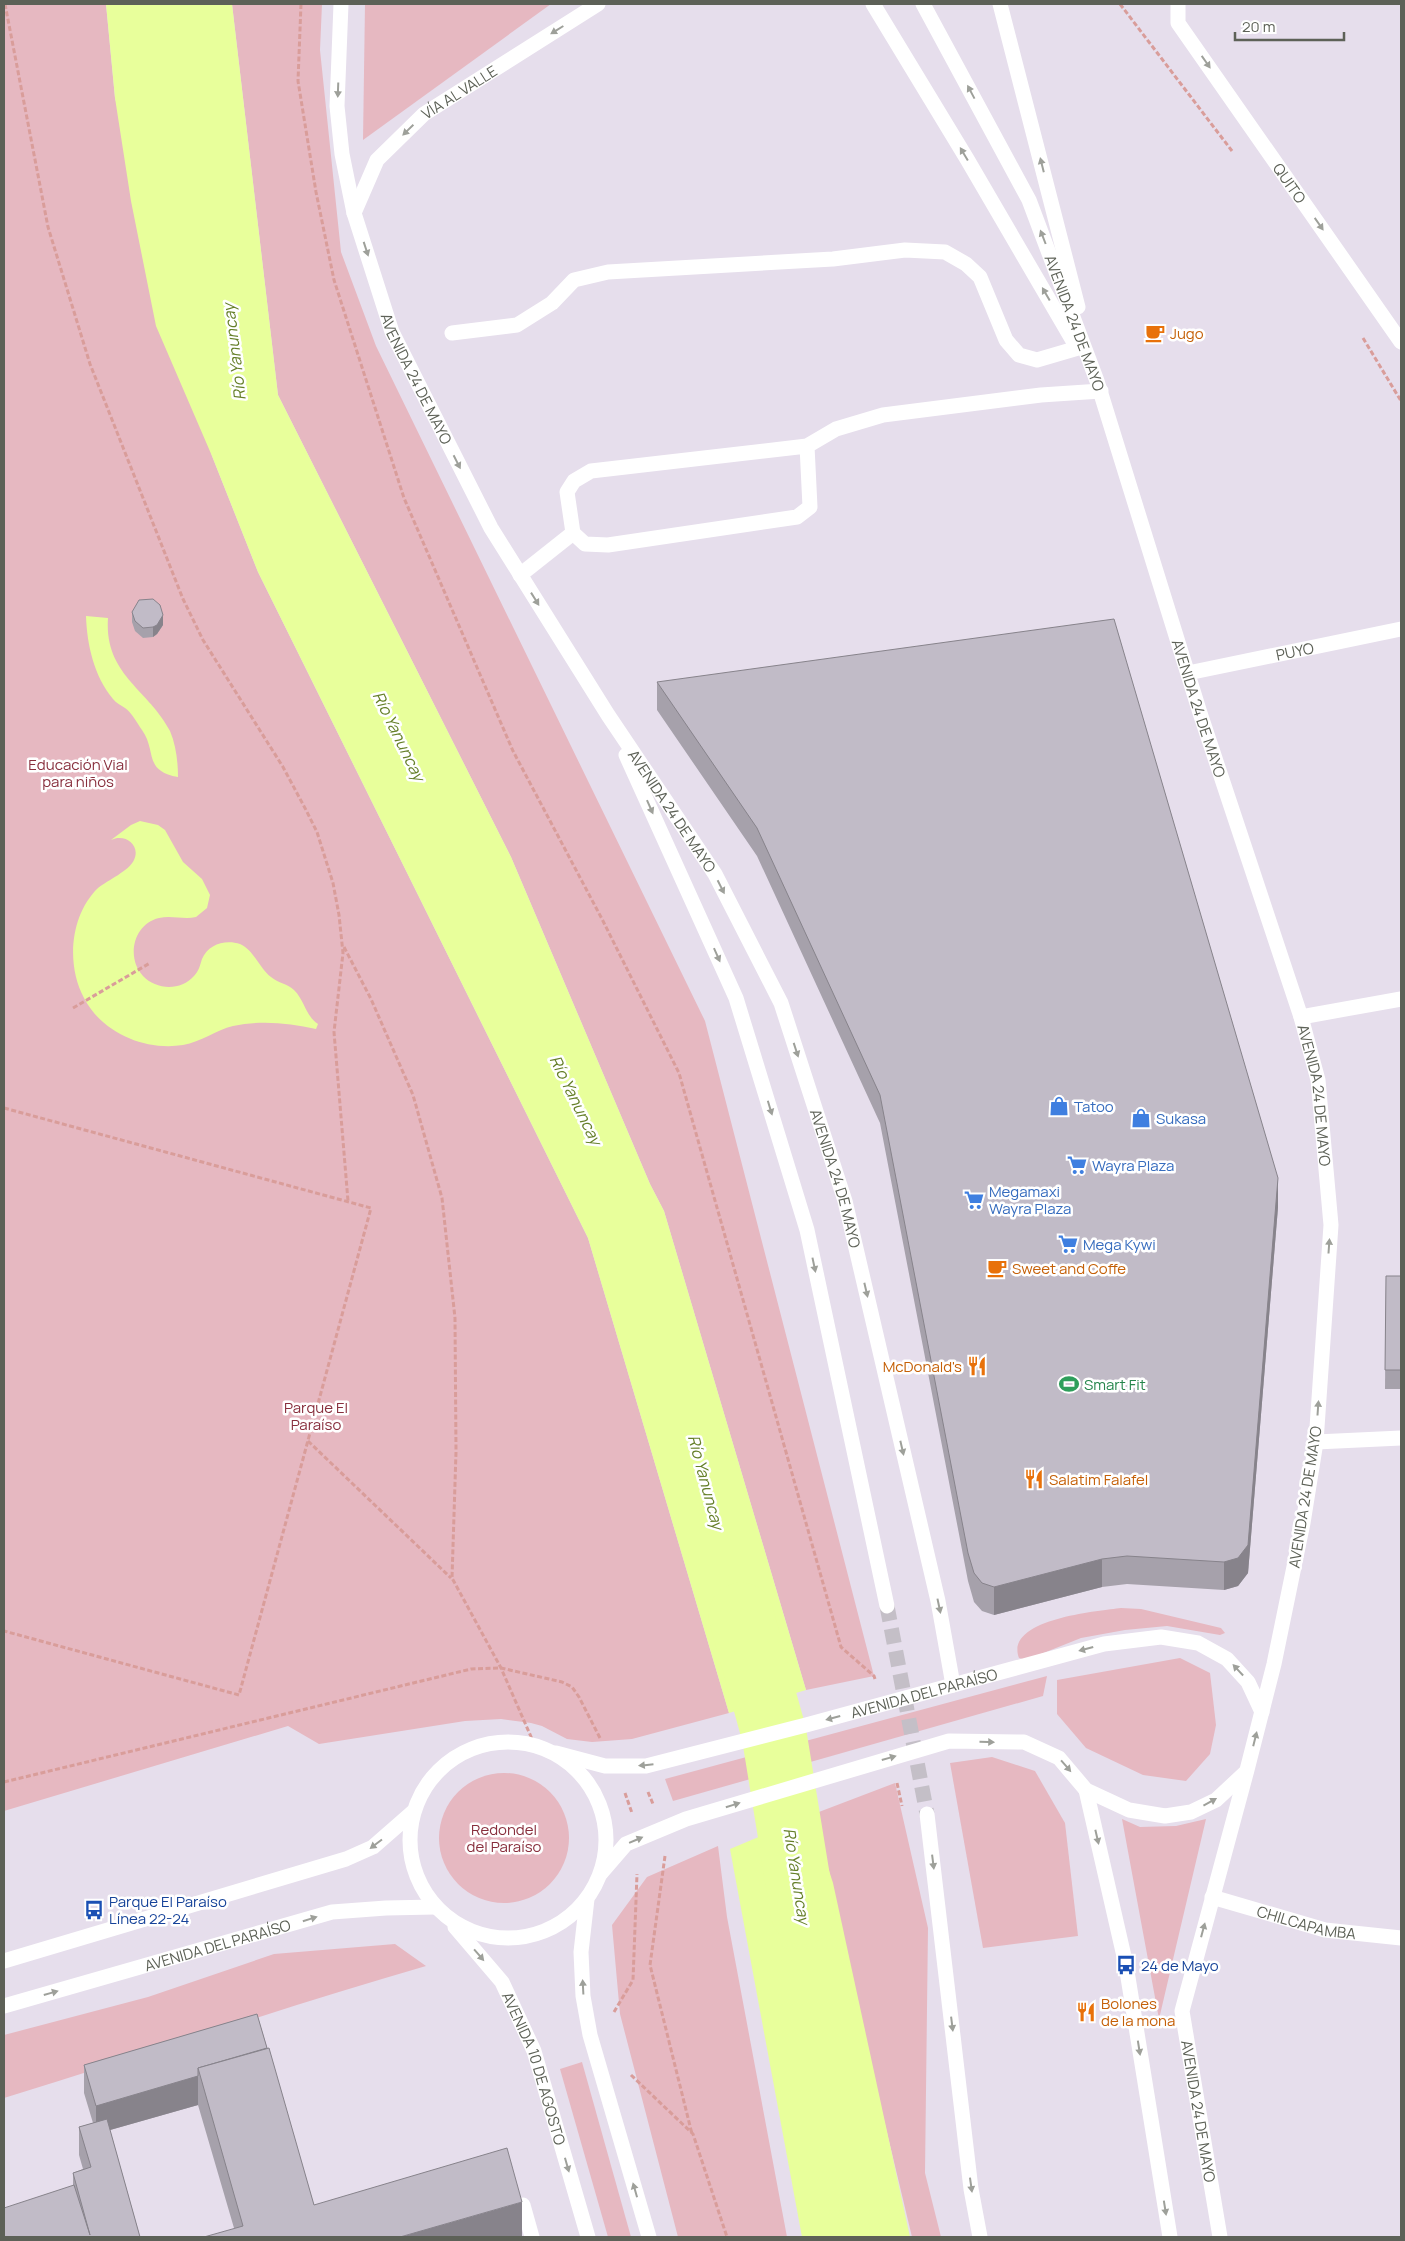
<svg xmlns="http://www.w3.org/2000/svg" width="1405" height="2241" viewBox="0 0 1405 2241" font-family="Manrope,sans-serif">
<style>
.green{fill:#e6b8c1}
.water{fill:#e8ff9b}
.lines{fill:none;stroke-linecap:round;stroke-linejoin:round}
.river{stroke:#e8ff9b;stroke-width:65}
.secondary-tunnel{stroke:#c4bfc7;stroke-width:15;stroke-dasharray:15 8;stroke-linecap:butt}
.path{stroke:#d99d9a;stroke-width:3;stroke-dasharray:5 2.5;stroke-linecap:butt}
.lane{stroke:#fff;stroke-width:15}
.street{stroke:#fff;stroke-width:15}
.secondary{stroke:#fff;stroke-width:15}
.wall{fill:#a6a1ab}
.shaded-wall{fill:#87838b}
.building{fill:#c1bbc7;stroke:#87838b}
.oneway{fill:#9ea09a}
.labels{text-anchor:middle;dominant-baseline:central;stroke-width:5;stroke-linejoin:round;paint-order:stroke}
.street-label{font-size:15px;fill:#5d6157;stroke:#fff}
.food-label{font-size:15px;fill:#c56008;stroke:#fff;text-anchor:start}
.park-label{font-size:15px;fill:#882f3d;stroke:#fff}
.shop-label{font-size:15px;fill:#366cbe;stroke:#fff;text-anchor:start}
.leisure-label{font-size:15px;fill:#27864d;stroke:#fff;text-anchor:start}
.transit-label{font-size:15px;fill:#164399;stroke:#fff;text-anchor:start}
.water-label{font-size:16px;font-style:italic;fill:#657f28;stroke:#fff}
</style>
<rect width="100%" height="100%" fill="#e6deec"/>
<g class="green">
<path d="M4,4H106L115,98L212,456L258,572L588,1238L729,1713L632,1739L592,1742L567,1739L542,1726L531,1723L501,1719L465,1721L319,1744L288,1726L4,1811Z"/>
<path d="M232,4H322L320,50L341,252L376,346L705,1021L874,1676L806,1690L664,1211L650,1184L511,857L278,395Z"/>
<path d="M365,4H551L363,140Z"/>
<path d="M1121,1608L1141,1609L1221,1628L1225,1633L1220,1635L1167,1626L1125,1630L1081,1638L1026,1660L1019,1658C1004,1619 1098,1611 1121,1608Z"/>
<path d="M1180,1658L1210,1673L1216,1725L1210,1754L1186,1781L1143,1775L1086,1748L1057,1714V1680Z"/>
<path d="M1047,1676L1043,1696L673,1801L665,1779Z"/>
<path d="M992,1757L1035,1771L1065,1823L1078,1936L983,1948L950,1763Z"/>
<circle cx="504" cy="1838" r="65"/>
<path d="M895,1783L928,1928L925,2173L941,2237H912L811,1815Z"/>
<path d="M1122,1819L1140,1827L1176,1826L1206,1819L1159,2019Z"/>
<path d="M718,1846L727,1917L787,2237H678L620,2014L612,1925L647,1877Z"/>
<path d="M395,1944L426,1966C284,2007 145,2055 4,2098V2035L148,1997L274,1954Z"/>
<path d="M582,2062L631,2237H608L560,2069Z"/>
</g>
<g class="water">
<path d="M106,4H232L278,395L511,857L650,1184L664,1211L806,1690L729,1713L588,1238L258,572L212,456L156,326L131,201L115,98Z"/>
<path d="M86,616L108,618C104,675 148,689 170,731C176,745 178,762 178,777C143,771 157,751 142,730C137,723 132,713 125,708C121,705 116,703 113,699C94,676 87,645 86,616Z"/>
<path d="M140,821L158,825L165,830L183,862L202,879L210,895L207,908L196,917C184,920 172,915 159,918C133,924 126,958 143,976C156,990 181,991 194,976C199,971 200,965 202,959C208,944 226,939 240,944C254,950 259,968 271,977C278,983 288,984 294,990C305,1001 305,1015 318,1024L316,1029C289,1023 261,1020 233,1026C216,1030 201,1042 183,1045C145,1051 102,1033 84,998C66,965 70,915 98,888C108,880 129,871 134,860C141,845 125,833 111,840L131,825Z"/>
<path d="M811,1815L833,1883L910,2237H802L730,1849Z"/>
</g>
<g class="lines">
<path class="river" d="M741,1615L774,1734L803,1912"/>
<path class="secondary-tunnel" d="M887,1606L927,1814"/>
<g class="path">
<path d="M5,4L48,227L90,364L183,599L203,640L283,767L306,810L317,832L333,883L339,915L343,953L334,1032L348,1201"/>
<path d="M301,4L298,81L316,192L334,280L404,498L513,751L602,919L679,1073L841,1647L874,1676L875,1679"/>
<path d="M1120,4L1232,151"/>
<path d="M1363,338L1401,401"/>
<path d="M344,947L371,999L413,1095L442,1198L455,1318L456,1452L452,1578L501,1668L532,1739"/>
<path d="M73,1008L150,963"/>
<path d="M4,1108L371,1208L239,1695L4,1631"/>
<path d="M308,1441L451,1578"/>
<path d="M4,1782L471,1669L501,1668L562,1682L572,1687L579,1697L600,1738"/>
<path d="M897,1783L902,1806"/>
<path d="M648,1792L653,1804"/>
<path d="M625,1793L632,1813"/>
<path d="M665,1856L650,1965L692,2134"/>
<path d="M614,2012L633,1980L637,1874"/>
<path d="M631,2075L693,2134L727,2237"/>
</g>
<g class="lane">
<path d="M452,333L517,325L552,303L574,280L608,272L833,259L905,250L945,252L966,264L980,277L1006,340L1019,355L1037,360L1078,348"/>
<path d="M807,446L810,507L797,517L608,545L585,544L573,533L567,492L574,481L591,471L807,446L836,429L883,415L1041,395L1101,391"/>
<path d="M520,575L573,533"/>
<path d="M523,2205L532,2237"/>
</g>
<g class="street">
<path id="s1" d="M1178,4V23L1401,342"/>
<path id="s2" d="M1188,673L1401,629"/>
<path d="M1301,1017L1401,999"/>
<path d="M1316,1442L1401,1438"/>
<path id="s3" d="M1212,1897L1325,1930L1401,1938"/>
</g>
<g class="secondary">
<path id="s4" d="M341,4L337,106L342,154L354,213L392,332L491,528L608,715L715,874L781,1003L845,1201L938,1601L953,1685"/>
<path d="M873,4L967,159L1076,346"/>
<path id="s5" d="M923,4L1029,200L1097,381L1200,713L1301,1017L1318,1080L1331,1225L1316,1442L1303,1523L1274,1664L1247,1770L1182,2011L1220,2237"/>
<path d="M1000,4L1078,307"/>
<path id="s6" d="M354,213L377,160L424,114L598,4"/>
<path d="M626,755L736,998L807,1230L887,1606"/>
<circle cx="508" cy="1840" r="98"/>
<path id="s7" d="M556,1753L605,1766H646L806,1725L1104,1644L1161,1637L1198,1643L1227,1659L1248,1682L1262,1712"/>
<path d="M1086,1790L1126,1965L1170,2237"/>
<path d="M927,1814L971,2189L980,2237"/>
<path d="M601,1873L626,1844L686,1819L949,1741L1024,1742L1059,1758L1086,1790L1129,1810L1165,1816L1191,1812L1216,1800L1246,1772"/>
<path d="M587,1899L581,1952L583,1996L590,2035L649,2237"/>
<path id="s8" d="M455,1927L502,1982L534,2051L588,2237"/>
<path d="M4,1961L346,1859L373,1847L413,1812"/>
<path id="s9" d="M4,2006L332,1912L386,1908L435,1907"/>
</g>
</g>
<g class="wall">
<path d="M132,612L163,625L157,634L153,637L143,638L135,631L132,622Z"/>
<path d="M657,682L1278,1207L1248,1573L1238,1586L1224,1590L1127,1584L1102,1587L994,1615L982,1611L974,1602L968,1581L880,1123L757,856L657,710Z"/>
<path d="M1386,1276H1401V1389H1385Z"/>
<path d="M257,2014L314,2205L522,2237L234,2228L198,2105L110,2130L140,2237H4L73,2186V2173L83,2169L79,2155V2127L93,2123L84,2093V2065Z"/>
</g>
<g class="shaded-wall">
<path d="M163,615V625L157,634L153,637V627Z"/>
<path d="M1278,1178V1207L1248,1573L1238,1586L1224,1590V1562Z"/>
<path d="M1102,1559V1587L994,1615V1587Z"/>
<path d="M198,2076V2105L96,2134V2106Z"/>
<path d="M522,2202V2237H400Z"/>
</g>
<g class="building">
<path d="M153,599L160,605L163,615L157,625L153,627L143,628L135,621L132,612L139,600Z"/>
<path d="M1114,619L1278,1178L1248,1545L1238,1558L1224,1562L1127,1556L1102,1559L994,1587L982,1583L974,1573L968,1553L880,1095L757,828L657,682Z"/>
<path d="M1386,1276H1401V1370H1385Z"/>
<path d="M257,2014L267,2048L198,2068V2076L96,2106L84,2065Z"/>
<path d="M269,2048L314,2205L507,2148L522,2202L400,2237H204L243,2226L198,2068Z"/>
<path d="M107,2119L140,2237H4V2208L74,2185L90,2235L73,2173L91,2167L79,2127Z"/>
</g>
<defs><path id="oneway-solid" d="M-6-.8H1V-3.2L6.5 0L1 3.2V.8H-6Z" transform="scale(1.25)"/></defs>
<g class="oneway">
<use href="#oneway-solid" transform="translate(557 30) rotate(148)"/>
<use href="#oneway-solid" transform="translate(1206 62) rotate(55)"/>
<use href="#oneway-solid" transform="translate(338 90) rotate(92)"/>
<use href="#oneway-solid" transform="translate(971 92) rotate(-118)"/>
<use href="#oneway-solid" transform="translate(408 130) rotate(136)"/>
<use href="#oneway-solid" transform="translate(964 154) rotate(-121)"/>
<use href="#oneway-solid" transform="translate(1042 165) rotate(-104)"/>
<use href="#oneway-solid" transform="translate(1319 224) rotate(55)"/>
<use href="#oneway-solid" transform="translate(1043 237) rotate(-111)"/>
<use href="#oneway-solid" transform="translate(366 249) rotate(72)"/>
<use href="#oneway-solid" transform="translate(1046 294) rotate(-120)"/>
<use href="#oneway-solid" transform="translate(457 462) rotate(63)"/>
<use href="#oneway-solid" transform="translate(535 599) rotate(58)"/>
<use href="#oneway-solid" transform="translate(650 807) rotate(66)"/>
<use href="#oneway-solid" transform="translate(721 887) rotate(63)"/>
<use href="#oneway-solid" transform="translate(717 955) rotate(66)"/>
<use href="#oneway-solid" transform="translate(796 1050) rotate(72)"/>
<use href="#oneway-solid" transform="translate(770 1108) rotate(73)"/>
<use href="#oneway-solid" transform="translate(1329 1246) rotate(-86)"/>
<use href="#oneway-solid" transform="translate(814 1265) rotate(78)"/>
<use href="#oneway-solid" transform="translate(866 1290) rotate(77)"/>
<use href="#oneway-solid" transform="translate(1318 1408) rotate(-86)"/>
<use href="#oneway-solid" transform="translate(902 1448) rotate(77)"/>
<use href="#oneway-solid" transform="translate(939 1606) rotate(78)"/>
<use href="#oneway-solid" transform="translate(1086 1649) rotate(165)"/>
<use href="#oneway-solid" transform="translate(1238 1670) rotate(-133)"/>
<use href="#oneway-solid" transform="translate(833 1718) rotate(165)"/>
<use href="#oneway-solid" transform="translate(1255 1739) rotate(-76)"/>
<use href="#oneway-solid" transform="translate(987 1742) rotate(1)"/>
<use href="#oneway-solid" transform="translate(889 1758) rotate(-16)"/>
<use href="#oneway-solid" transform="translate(646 1765) rotate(174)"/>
<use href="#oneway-solid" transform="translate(1066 1766) rotate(49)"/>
<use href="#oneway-solid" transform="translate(1210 1802) rotate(-29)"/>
<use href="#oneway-solid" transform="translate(733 1805) rotate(-17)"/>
<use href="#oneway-solid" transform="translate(1097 1837) rotate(77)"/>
<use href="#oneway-solid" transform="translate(636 1840) rotate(-23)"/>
<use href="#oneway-solid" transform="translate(376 1844) rotate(143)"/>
<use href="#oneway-solid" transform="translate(933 1862) rotate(83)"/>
<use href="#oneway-solid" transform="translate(310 1919) rotate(-17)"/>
<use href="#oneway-solid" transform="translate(1203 1930) rotate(-75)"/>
<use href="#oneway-solid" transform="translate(479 1955) rotate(49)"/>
<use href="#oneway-solid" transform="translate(583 1987) rotate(-93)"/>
<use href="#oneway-solid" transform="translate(51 1993) rotate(-16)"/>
<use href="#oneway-solid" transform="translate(952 2024) rotate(83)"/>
<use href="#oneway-solid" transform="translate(1139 2048) rotate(81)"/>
<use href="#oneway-solid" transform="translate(567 2165) rotate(74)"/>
<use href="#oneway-solid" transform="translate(971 2185) rotate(82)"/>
<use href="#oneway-solid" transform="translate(635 2190) rotate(-106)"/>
<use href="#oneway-solid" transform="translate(1165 2208) rotate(81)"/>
</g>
<defs>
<symbol id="cafe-bare" viewBox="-9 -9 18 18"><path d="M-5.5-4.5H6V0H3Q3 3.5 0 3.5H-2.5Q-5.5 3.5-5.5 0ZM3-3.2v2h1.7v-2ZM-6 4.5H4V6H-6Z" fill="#e8710a" stroke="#fff" stroke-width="2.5" paint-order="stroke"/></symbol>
<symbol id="shop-bare" viewBox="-9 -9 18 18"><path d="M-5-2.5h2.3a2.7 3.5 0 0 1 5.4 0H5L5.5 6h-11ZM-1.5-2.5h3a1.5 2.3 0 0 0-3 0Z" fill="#3f7fe0" stroke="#fff" stroke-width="2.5" paint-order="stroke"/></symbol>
<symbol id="supermarket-bare" viewBox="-9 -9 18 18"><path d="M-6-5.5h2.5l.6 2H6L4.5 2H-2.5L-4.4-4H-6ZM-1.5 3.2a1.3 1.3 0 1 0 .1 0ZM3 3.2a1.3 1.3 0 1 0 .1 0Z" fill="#3f7fe0" stroke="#fff" stroke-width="2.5" paint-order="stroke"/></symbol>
<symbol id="restaurant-bare" viewBox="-9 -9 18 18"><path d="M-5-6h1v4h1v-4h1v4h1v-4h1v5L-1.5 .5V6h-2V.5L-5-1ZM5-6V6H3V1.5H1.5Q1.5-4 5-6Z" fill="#e8710a" stroke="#fff" stroke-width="2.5" paint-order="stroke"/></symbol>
<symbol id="stadium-bare" viewBox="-9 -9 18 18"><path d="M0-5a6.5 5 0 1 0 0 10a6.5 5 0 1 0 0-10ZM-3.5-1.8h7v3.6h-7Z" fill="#2e9e5b" stroke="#fff" stroke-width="2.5" paint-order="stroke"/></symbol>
<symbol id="bus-bare" viewBox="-9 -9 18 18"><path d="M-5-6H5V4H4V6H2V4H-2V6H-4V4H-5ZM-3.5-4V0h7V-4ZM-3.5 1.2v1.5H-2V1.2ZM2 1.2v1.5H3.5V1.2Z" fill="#1a4fb4" stroke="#fff" stroke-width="2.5" paint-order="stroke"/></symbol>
</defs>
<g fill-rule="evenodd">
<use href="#cafe-bare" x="1141" y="319" width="28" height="28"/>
<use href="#shop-bare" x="1045" y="1092" width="28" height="28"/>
<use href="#shop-bare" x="1127" y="1104" width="28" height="28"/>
<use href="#supermarket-bare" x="1063" y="1151" width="28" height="28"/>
<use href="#supermarket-bare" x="960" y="1186" width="28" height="28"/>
<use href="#supermarket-bare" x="1054" y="1230" width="28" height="28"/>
<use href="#cafe-bare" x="983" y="1254" width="28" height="28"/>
<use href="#restaurant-bare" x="963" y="1352" width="28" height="28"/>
<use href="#stadium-bare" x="1055" y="1370" width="28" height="28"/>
<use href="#restaurant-bare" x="1020" y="1465" width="28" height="28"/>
<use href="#bus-bare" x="80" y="1896" width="28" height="28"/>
<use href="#bus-bare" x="1112" y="1951" width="28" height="28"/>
<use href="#restaurant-bare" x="1072" y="1998" width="28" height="28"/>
</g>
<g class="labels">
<g class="street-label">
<text stroke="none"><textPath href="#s6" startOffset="165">VÍA AL VALLE</textPath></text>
<text stroke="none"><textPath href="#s1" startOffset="214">QUITO</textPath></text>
<text stroke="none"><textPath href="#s5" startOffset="354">AVENIDA 24 DE MAYO</textPath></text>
<text stroke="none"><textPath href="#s4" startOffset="388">AVENIDA 24 DE MAYO</textPath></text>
<text stroke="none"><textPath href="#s2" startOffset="109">PUYO</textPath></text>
<text stroke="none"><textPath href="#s5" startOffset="759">AVENIDA 24 DE MAYO</textPath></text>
<text stroke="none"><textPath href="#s4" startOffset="891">AVENIDA 24 DE MAYO</textPath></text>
<text stroke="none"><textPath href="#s5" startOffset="1164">AVENIDA 24 DE MAYO</textPath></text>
<text stroke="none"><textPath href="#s4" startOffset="1296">AVENIDA 24 DE MAYO</textPath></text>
<text transform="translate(1305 1497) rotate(-81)">AVENIDA 24 DE MAYO</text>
<text stroke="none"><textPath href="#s7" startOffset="379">AVENIDA DEL PARAÍSO</textPath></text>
<text stroke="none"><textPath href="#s3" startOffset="98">CHILCAPAMBA</textPath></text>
<text stroke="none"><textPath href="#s9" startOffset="222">AVENIDA DEL PARAÍSO</textPath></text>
<text stroke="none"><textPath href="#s8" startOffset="165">AVENIDA 10 DE AGOSTO</textPath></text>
<text stroke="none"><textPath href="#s5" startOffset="2199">AVENIDA 24 DE MAYO</textPath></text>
</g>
<g class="food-label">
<text x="1170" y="333">Jugo</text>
<text x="1012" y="1268">Sweet and Coffe</text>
<text x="962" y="1366" text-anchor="end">McDonald's</text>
<text x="1049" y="1479">Salatim Falafel</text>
<text x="1101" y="2003">Bolones<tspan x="1101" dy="17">de la mona</tspan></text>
</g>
<g class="park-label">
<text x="78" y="764">Educación Vial<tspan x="78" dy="17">para niños</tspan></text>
<text x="316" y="1407">Parque El<tspan x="316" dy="17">Paraíso</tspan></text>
<text x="504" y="1829">Redondel<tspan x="504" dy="17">del Paraíso</tspan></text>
</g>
<g class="shop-label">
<text x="1074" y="1106">Tatoo</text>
<text x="1156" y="1118">Sukasa</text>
<text x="1092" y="1165">Wayra Plaza</text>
<text x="989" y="1191">Megamaxi<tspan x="989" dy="17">Wayra Plaza</tspan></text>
<text x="1083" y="1244">Mega Kywi</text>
</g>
<g class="leisure-label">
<text x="1084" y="1384">Smart Fit</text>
</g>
<g class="transit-label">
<text x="109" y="1901">Parque El Paraíso<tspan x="109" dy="17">Línea 22-24</tspan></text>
<text x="1141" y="1965">24 de Mayo</text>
</g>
<g class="water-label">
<text transform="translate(234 352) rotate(-97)">Río Yanuncay</text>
<text transform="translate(399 736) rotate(64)">Río Yanuncay</text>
<text transform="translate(576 1100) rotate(64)">Río Yanuncay</text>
<text transform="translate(706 1482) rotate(75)">Río Yanuncay</text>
<text transform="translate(797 1876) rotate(81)">Río Yanuncay</text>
</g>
</g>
<rect width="1405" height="2241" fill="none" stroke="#5d6157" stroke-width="10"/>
<path d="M1235 32v8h109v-8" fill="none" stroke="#5d6157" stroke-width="2.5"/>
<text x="1242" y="32" font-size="15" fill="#5d6157" stroke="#ffffff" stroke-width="4" paint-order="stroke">20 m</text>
</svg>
